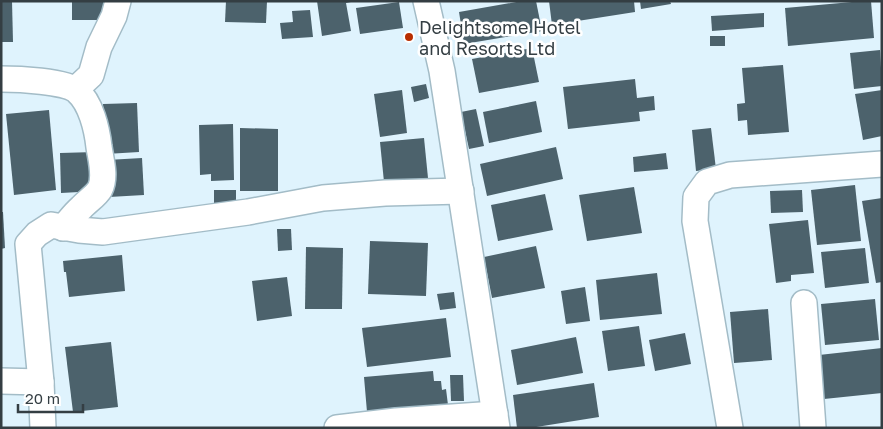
<svg xmlns="http://www.w3.org/2000/svg" width="883" height="429" viewBox="0 0 883 429" font-family="'Golos Text',sans-serif">
<style>
.building{fill:#4c626c}
.lines{fill:none;stroke-linecap:round;stroke-linejoin:round}
.street-casing{stroke:#a3bcc7;stroke-width:28}
.street{stroke:#fff;stroke-width:25}
.poi-dot{fill:#b82e00;stroke:#fff;stroke-width:2}
.labels{text-anchor:middle;dominant-baseline:central;stroke-width:5;stroke-linejoin:round;paint-order:stroke}
.poi-label{font-size:18px;fill:#343e43;stroke:#fff;text-anchor:start}
</style>
<rect width="100%" height="100%" fill="#dff3fd"/>
<g class="building">
<path d="M1,1H12L13,42H1Z"/>
<rect x="72" y="1" width="35" height="19"/>
<path d="M226,1H267L266,23L225,22Z"/>
<path d="M317,1H351V2L346,3L351,31L322,36Z"/>
<path d="M522,1H536L542,31L464,44L459,12Z"/>
<path d="M549,1H634L635,12L552,25Z"/>
<path d="M640,1H670L671,4L641,9Z"/>
<path d="M863,1H871L874,38L788,46L785,8Z"/>
<path d="M399,2L403,28L360,34L356,8Z"/>
<path d="M310,10L313,37L282,39L280,23L293,22L292,11Z"/>
<path d="M764,13V27L712,31L711,16Z"/>
<rect x="710" y="36" width="15" height="10"/>
<path d="M532,48L539,82L479,93L472,59Z"/>
<path d="M880,50L882,86L854,89L850,53Z"/>
<path d="M783,65L789,132L748,135L747,120L738,121L737,104L745,103L742,68Z"/>
<path d="M635,79L637,98L654,96L655,110L639,112L640,121L568,129L563,87Z"/>
<path d="M426,84L429,98L414,102L411,87Z"/>
<path d="M402,90L407,133L380,137L374,94Z"/>
<path d="M882,90V136L863,140L855,94Z"/>
<path d="M536,101L542,132L489,143L483,112Z"/>
<path d="M137,103L139,152L106,154L103,104Z"/>
<path d="M476,109L484,146L469,149L461,112Z"/>
<path d="M49,110L56,190L14,195L6,114Z"/>
<path d="M233,124L234,180L211,181V174L200,175L199,125Z"/>
<path d="M240,128L278,129V191H240Z"/>
<path d="M711,128L716,169L696,171L692,130Z"/>
<path d="M424,138L428,178L384,182L380,142Z"/>
<path d="M556,147L563,179L487,196L480,164Z"/>
<path d="M95,152L97,191L61,193L60,153Z"/>
<path d="M666,153L668,169L634,172L633,157Z"/>
<path d="M142,158L144,195L109,197L107,160Z"/>
<path d="M855,185L861,241L817,245L811,190Z"/>
<path d="M634,187L642,233L587,241L579,195Z"/>
<rect x="214" y="190" width="22" height="15"/>
<path d="M802,190L803,212L771,213L770,191Z"/>
<path d="M545,194L553,230L498,241L491,205Z"/>
<path d="M882,198V282L876,283L862,201Z"/>
<path d="M1,212H3L5,248L1,249Z"/>
<path d="M808,220L814,273L791,275V281L776,283L769,224Z"/>
<path d="M277,229H291L292,250L278,251Z"/>
<path d="M370,241L428,243L426,296L368,294Z"/>
<path d="M536,246L545,288L492,298L484,257Z"/>
<path d="M306,247L343,248L342,309H305Z"/>
<path d="M865,248L869,283L825,288L821,252Z"/>
<path d="M122,255L125,291L69,297L66,272H64L63,261Z"/>
<path d="M657,273L662,314L600,320L596,280Z"/>
<path d="M287,277L292,316L257,321L252,281Z"/>
<path d="M585,287L590,321L566,324L561,291Z"/>
<path d="M454,292L456,308L440,310L437,294Z"/>
<path d="M875,299L879,340L825,345L821,304Z"/>
<path d="M768,309L772,360L734,363L730,312Z"/>
<path d="M446,318L451,357L367,367L362,328Z"/>
<path d="M639,326L645,366L608,371L602,331Z"/>
<path d="M685,333L691,364L655,371L649,340Z"/>
<path d="M576,337L583,373L517,385L511,350Z"/>
<path d="M111,342L118,407L73,412L65,347Z"/>
<path d="M882,348V393L824,399L819,355Z"/>
<path d="M433,371L434,381H441L442,390L446,389L448,405L367,412L364,377Z"/>
<path d="M450,375H463L464,401H451Z"/>
<path d="M594,383L599,417L530,428H517L513,395Z"/>
</g>
<g class="lines">
<defs>
<g id="street">
<path d="M426,1L442,71L497,428"/>
<path d="M1,79C17,79 66,81 77,91C91,103 97,129 99,147C101,160 106,177 100,189C96,196 86,202 81,208C74,214 69,221 63,228"/>
<path d="M76,89L91,75L99,47L114,16L118,1"/>
<path d="M804,303L813,428"/>
<path d="M1,381L41,382"/>
<path d="M43,428L41,382L28,244L37,234L51,225L79,230L103,232L248,212L323,198L385,193L461,191"/>
<path d="M337,428L396,421L495,414"/>
<path d="M730,428L695,221L696,197L707,182L730,175L882,164"/>
</g>
</defs>
<use href="#street" class="street-casing"/>
<use href="#street" class="street"/>
</g>
<circle class="poi-dot" cx="409" cy="37" r="5"/>
<g class="labels">
<g class="poi-label">
<text x="419" y="27">Delightsome Hotel<tspan x="419" dy="21">and Resorts Ltd</tspan></text>
</g>
</g>
<rect width="883" height="429" fill="none" stroke="#343e43" stroke-width="5"/>
<path d="M18 404v8h65v-8" fill="none" stroke="#343e43" stroke-width="2.5"/>
<text x="25" y="404" font-size="15" fill="#343e43" stroke="#ffffff" stroke-width="4" paint-order="stroke">20 m</text>
</svg>
